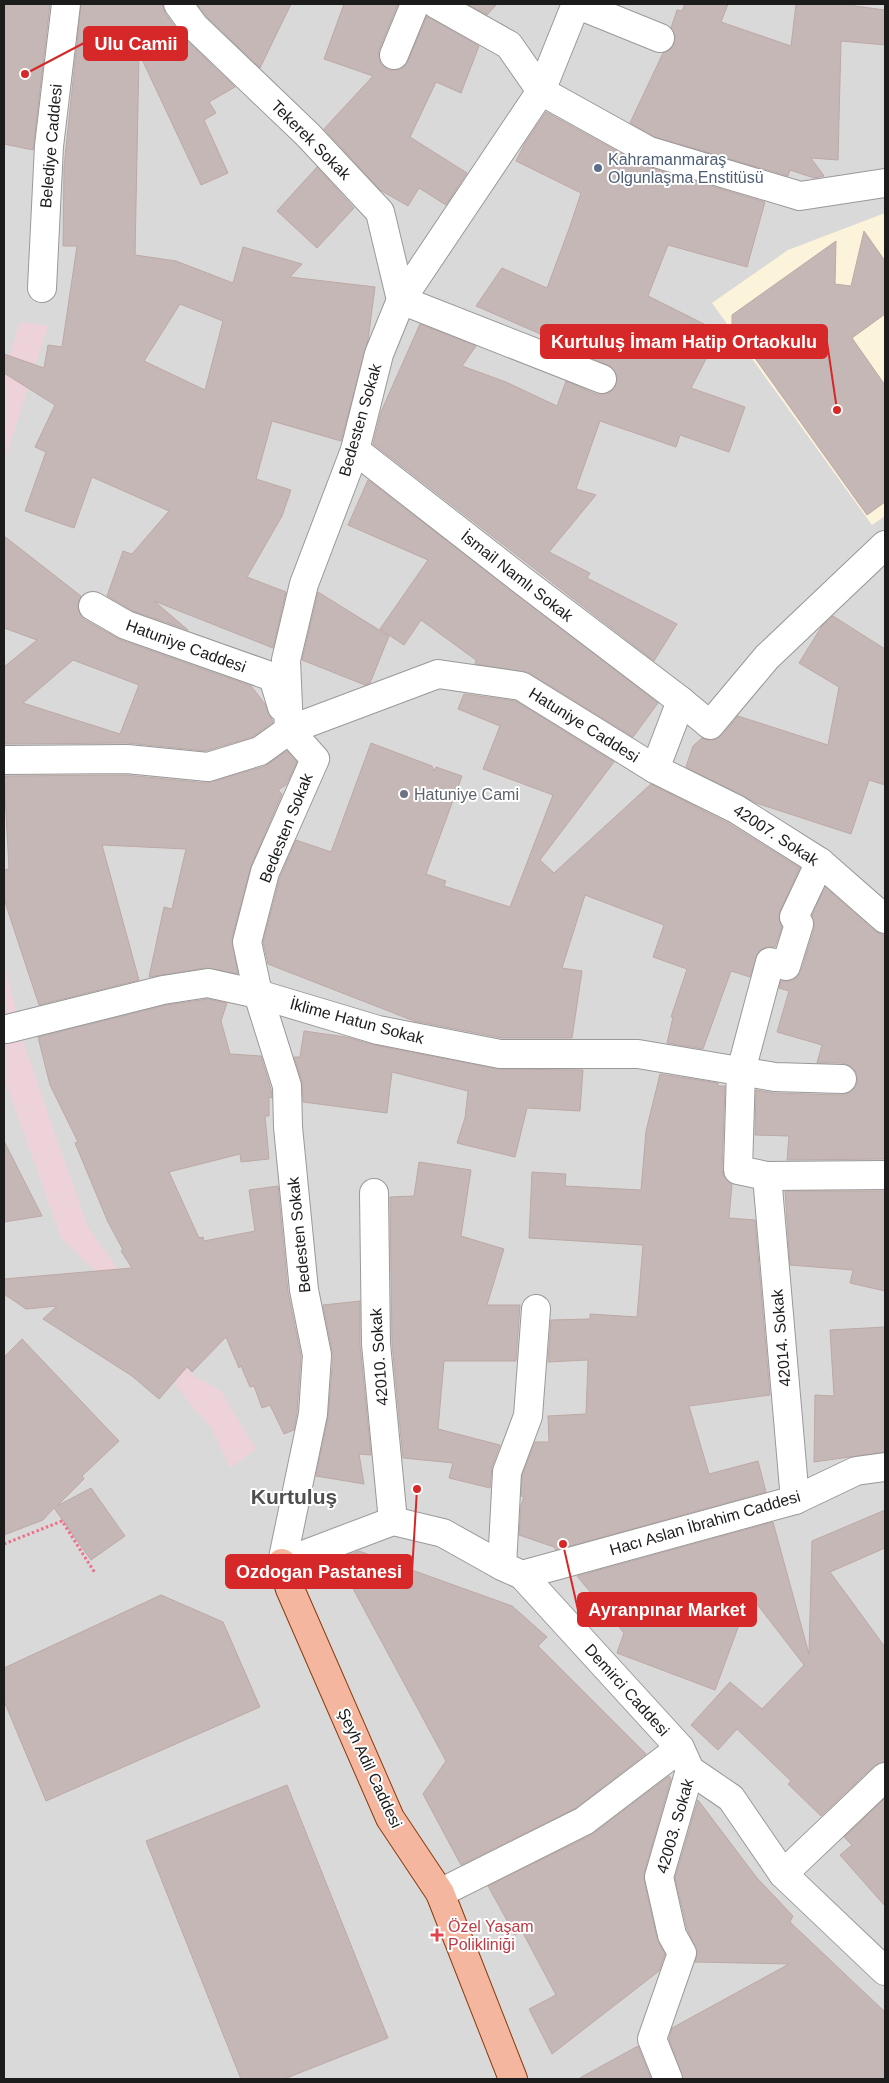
<svg xmlns="http://www.w3.org/2000/svg" width="889" height="2083" viewBox="0 0 889 2083" font-family="Arial,sans-serif">
<style>
.residential{fill:#dad9d9}
.commercial{fill:#edd2d9}
.education{fill:#fcf3db}
.building{fill:#c4b7b6;stroke:#bda9a5;fill-rule:evenodd}
.lines{fill:none;stroke-linecap:round;stroke-linejoin:round}
.minor-casing{stroke:#999;stroke-width:30}
.major-casing{stroke:#893a0a;stroke-width:30}
.path{stroke:#ef7088;stroke-width:3;stroke-dasharray:2.5 2.5;stroke-linecap:butt}
.minor{stroke:#fff;stroke-width:28}
.major{stroke:#f5b69f;stroke-width:28}
.service-dot{fill:#5c6f8a;stroke:#fff;stroke-width:2}
.worship-dot{fill:#6b7280;stroke:#fff;stroke-width:2}
.health-dot{fill:#e0444e;stroke:#fff;stroke-width:2}
.labels{text-anchor:middle;dominant-baseline:central;stroke-width:4;stroke-linejoin:round;paint-order:stroke}
.street-label{font-size:16px;fill:#1c1c1c;stroke:#fff}
.service-label{font-size:16px;fill:#4e5e75;stroke:#fff;text-anchor:start}
.worship-label{font-size:16px;fill:#5b616d;stroke:#fff;text-anchor:start}
.health-label{font-size:16px;fill:#be3a42;stroke:#fff;text-anchor:start}
.district-label{font-size:21px;font-weight:bold;fill:#4f4f4f;stroke:#fff}
.leader{fill:none;stroke:#d62828;stroke-width:2}
.callout-dot{fill:#d62828;stroke:#fff;stroke-width:2}
.callout{fill:#d62828;stroke:#d62828;stroke-width:2}
.callout-label{font-size:18px;text-anchor:middle;font-weight:bold;fill:#fff}
</style>
<rect width="100%" height="100%" fill="#ece6e2"/>
<rect class="residential" x="4" y="4" width="881" height="2075"/>
<g class="commercial">
<path d="M20,322L48,326L4,463V372Z"/>
<path d="M4,961L25,1047L87,1225L192,1375L221,1391L256,1449L230,1468L210,1426L194,1409L150,1351L114,1312L95,1271L61,1238L4,1078Z"/>
</g>
<path class="education" d="M885,213V516L872,525L712,303L788,250Z"/>
<g class="building">
<path d="M4,4H50L33,150L4,144Z"/>
<path d="M81,4H163L165,13L181,35L235,87L209,102L216,113L204,120L228,173L201,185L139,53L135,255L176,261L233,283L243,247L302,264L290,277L375,287L368,340L341,441L272,421L256,479L291,490L282,516L247,577L286,592L273,648L154,601L188,630L133,611L107,596L123,551L132,554L169,511L92,477L74,528L25,511L46,452L35,447L55,405L4,373V354L44,368L48,345L62,347L77,246H63L64,167ZM180,304L223,321L205,390L144,361Z"/>
<path d="M197,4H291L260,68L206,16Z"/>
<path d="M344,4H398L379,50V58L381,64L389,70H397L403,68L408,61L427,16L479,46L461,93L436,82L410,137L467,173L446,205L419,188L408,206L380,190L324,129L373,76L324,59Z"/>
<path d="M467,4H497L487,15Z"/>
<path d="M685,4H728L721,22L791,46L796,4H855V6L885,10V45L841,41L838,160L811,158L824,176L814,178L790,170L788,176L655,137L630,123L663,53L670,50L674,44L675,35L671,28L677,10L682,11Z"/>
<path d="M546,112L644,166L765,202L747,267L668,245L648,296L720,332L691,388L745,407L729,452L680,435L676,447L600,421L576,489L596,495L549,552L590,573L587,578L677,624L654,661L373,444L381,412L420,324L476,346L462,366L506,382L557,406L566,381L596,394H604L611,391L616,385L617,376L614,370L608,365L576,352L577,350L476,306L502,268L547,288L569,229L581,193L516,161L525,143Z"/>
<path d="M317,167L354,208L317,248L277,211Z"/>
<path d="M864,231L885,261V314L852,338L885,385V502L867,515L732,326V315L836,241L835,284L851,286Z"/>
<path d="M368,480L658,703L633,737L529,673L475,664L476,660L421,620L404,645L380,629L428,560L348,525Z"/>
<path d="M4,536L81,596L77,606L80,614L85,620L121,640L251,686L265,704L273,722L253,737L206,751L127,743L4,744V667L37,640L4,628ZM73,660L139,685L120,734L23,703Z"/>
<path d="M318,592L389,636L370,683L365,685L302,660Z"/>
<path d="M833,616L885,649V785L869,780L851,834L756,803L686,767L693,746L702,738L708,740L716,739L722,735L738,716L828,745L839,687L799,663L822,626Z"/>
<path d="M464,694L516,701L614,762L540,860L554,873L651,784L728,823L800,868L780,911L779,919L782,927L775,947H766L759,951L750,977L731,971L703,1049L667,1043L673,1017H671L687,969L653,957L664,925L585,895L562,968L582,971L572,1038H502L414,1021L268,964L263,942L280,877L296,840L331,852L371,743L432,766L434,771L436,767L462,776L426,874L446,881L444,886L510,907L553,795L483,769L500,726L458,709Z"/>
<path d="M287,751L297,762L286,785L278,790L282,794L251,866L232,938L238,974L206,968L149,977L164,907L172,909L186,849L102,845L139,980L39,1005L4,899V870L9,869L4,776L126,775L207,783L265,766Z"/>
<path d="M825,887L875,931L885,936V1159L787,1160L789,1136L755,1135L756,1090L774,1093L842,1095L850,1092L855,1088L858,1080L856,1072L850,1066L842,1063H817L822,1045L777,1032L789,991L779,988L781,981H790L796,978L801,971L814,929V922L812,915Z"/>
<path d="M208,999L227,1003L221,1021L230,1054L261,1056L271,1089L272,1098L269,1097V1116H265L269,1159L241,1162L240,1154L169,1172L199,1238L203,1237L204,1241L255,1231L249,1190L278,1186L288,1292L301,1356L297,1412L294,1430L284,1434L270,1405L262,1408L254,1386L250,1387L241,1366L239,1368L226,1337L192,1372L187,1367L159,1399L132,1376L43,1319L57,1306L26,1309L4,1294V1279L132,1268L121,1251L123,1250L108,1222L75,1143L78,1142L50,1085L38,1037L166,1005Z"/>
<path d="M304,1031L346,1037L375,1045L497,1069L583,1070L580,1111L527,1108L515,1157L457,1143L465,1118L468,1091L392,1072L387,1113L303,1102L302,1082L294,1057H300Z"/>
<path d="M660,1074L718,1083V1086H725L722,1170L724,1177L732,1184L729,1218L755,1220L770,1395L689,1406L709,1474L758,1461L766,1492L556,1550L554,1547L519,1535L521,1505L524,1497L521,1496L522,1475L535,1442H549L548,1416L586,1414L588,1360L548,1362L551,1320L590,1319V1314L637,1317L643,1245L529,1238L532,1172L566,1174L565,1186L641,1190L646,1131Z"/>
<path d="M4,1141L42,1216L4,1222Z"/>
<path d="M419,1162L471,1170L461,1236L504,1249L487,1305H520L516,1361H444L438,1429L500,1445L492,1467L490,1488L449,1478L453,1463L403,1458L392,1343L390,1197L414,1196Z"/>
<path d="M785,1191H885V1291L850,1283L853,1270L790,1265Z"/>
<path d="M360,1301V1345L371,1455L359,1454L364,1484L316,1476L328,1417L333,1356L323,1305Z"/>
<path d="M885,1327V1452L814,1462L815,1395L834,1396L830,1330Z"/>
<path d="M22,1339L119,1441L82,1476L84,1479L57,1506L91,1488L125,1536L91,1560L54,1508L43,1520L4,1535V1357Z"/>
<path d="M885,1510V1548L830,1572L885,1647V1762L874,1766L821,1816L788,1784L791,1781L737,1729L718,1750L691,1725L730,1682L762,1709L804,1665L750,1595L715,1690L617,1653L624,1633L577,1576L773,1522L809,1654L812,1541Z"/>
<path d="M359,1551L512,1606L547,1637L538,1646L646,1754L576,1808L461,1865L423,1794L446,1761L337,1559Z"/>
<path d="M161,1595L223,1622L260,1707L46,1801L4,1701V1668Z"/>
<path d="M669,1776L671,1779L644,1873V1880L657,1938L665,1954L659,1971L552,2054L529,2009L556,1995L522,1931L515,1935L488,1886L591,1835Z"/>
<path d="M287,1785L388,2038L284,2079H241L146,1841Z"/>
<path d="M885,1798V1906L840,1855L852,1845L844,1837Z"/>
<path d="M698,1800L757,1878L793,1916L790,1922L885,2012V2079H683L669,2039L672,2028L789,1964L695,1962L697,1951L687,1929L675,1878Z"/>
<path d="M638,2046L651,2079H578Z"/>
</g>
<g class="lines">
<defs>
<g id="minor">
<path d="M178,4L194,26L308,135L380,212L401,300"/>
<path d="M436,4L509,45L541,91L649,151L800,196L885,183"/>
<path d="M394,55L415,4"/>
<path d="M42,288L49,146L66,4"/>
<path d="M401,300L602,379"/>
<path d="M355,450L527,584L681,701"/>
<path d="M93,606L126,625L273,677L282,707"/>
<path d="M4,760L127,759L208,767L260,751L289,730L438,674L521,686L655,769L736,809L820,862L885,919"/>
<path d="M655,769L681,701L710,725L767,657L885,545"/>
<path d="M820,862L794,917L799,924L786,966L770,962L741,1071L738,1170L767,1176L885,1175"/>
<path d="M7,1029L163,990L208,983L258,994L378,1030L500,1054H638L775,1077L842,1079"/>
<path d="M767,1176L795,1500"/>
<path d="M374,1193L376,1344L393,1521"/>
<path d="M282,1563L313,1414L317,1355L304,1290L288,1127L287,1086L258,994L247,942L265,872L315,759L289,730L286,660L304,584L355,450L379,354L401,300L541,91L576,4L660,38"/>
<path d="M282,1563L393,1521L443,1533L502,1566L522,1575L680,1748L690,1770L731,1798L783,1874L885,1971"/>
<path d="M502,1566L507,1472L528,1416L536,1309"/>
<path d="M522,1575L795,1500L856,1471L885,1467"/>
<path d="M783,1874L885,1777"/>
<path d="M440,1893L584,1821L680,1748"/>
<path d="M668,2079L652,2039L682,1953L672,1935L659,1877L690,1770"/>
</g>
<path id="major" d="M282,1563L290,1589L390,1818L440,1893L513,2079"/>
</defs>
<use href="#minor" class="minor-casing"/>
<use href="#major" class="major-casing"/>
<path class="path" d="M4,1544L62,1521L95,1573"/>
<use href="#minor" class="minor"/>
<use href="#major" class="major"/>
</g>
<circle class="service-dot" cx="598" cy="168" r="5"/>
<circle class="worship-dot" cx="404" cy="794" r="5"/>
<path class="health-dot" d="M434.5 1927.5h5v5h5v5h-5v5h-5v-5h-5v-5h5z"/>
<g class="labels">
<g class="street-label">
<text transform="translate(311 140) rotate(45)">Tekerek Sokak</text>
<text transform="translate(51 146) rotate(-85)">Belediye Caddesi</text>
<text transform="translate(360 420) rotate(-74)">Bedesten Sokak</text>
<text transform="translate(517 576) rotate(38)">İsmail Namlı Sokak</text>
<text transform="translate(186 646) rotate(20)">Hatuniye Caddesi</text>
<text transform="translate(584 725) rotate(32)">Hatuniye Caddesi</text>
<text transform="translate(286 828) rotate(-68)">Bedesten Sokak</text>
<text transform="translate(776 835) rotate(33)">42007. Sokak</text>
<text transform="translate(357 1021) rotate(15)">İklime Hatun Sokak</text>
<text transform="translate(299 1235) rotate(-96)">Bedesten Sokak</text>
<text transform="translate(781 1338) rotate(-95)">42014. Sokak</text>
<text transform="translate(379 1357) rotate(-94)">42010. Sokak</text>
<text transform="translate(705 1523) rotate(-16)">Hacı Aslan İbrahim Caddesi</text>
<text transform="translate(627 1690) rotate(48)">Demirci Caddesi</text>
<text transform="translate(370 1768) rotate(65)">Şeyh Adil Caddesi</text>
<text transform="translate(675 1826) rotate(-74)">42003. Sokak</text>
</g>
<g class="service-label">
<text x="608" y="159">Kahramanmaraş<tspan x="608" dy="18">Olgunlaşma Enstitüsü</tspan></text>
</g>
<g class="worship-label">
<text x="414" y="794">Hatuniye Cami</text>
</g>
<g class="health-label">
<text x="448" y="1926">Özel Yaşam<tspan x="448" dy="18">Polikliniği</tspan></text>
</g>
<g class="district-label">
<text x="294" y="1496">Kurtuluş</text>
</g>
</g>
<path class="leader" d="M25 74L84 43M837 410L827 342M417 1489L412 1572M563 1544L578 1610"/>
<g class="callout-dot">
<circle cx="25" cy="74" r="5"/>
<circle cx="837" cy="410" r="5"/>
<circle cx="417" cy="1489" r="5"/>
<circle cx="563" cy="1544" r="5"/>
</g>
<g class="callout">
<rect x="84" y="27" width="103" height="33" rx="5"/>
<rect x="541" y="325" width="286" height="33" rx="5"/>
<rect x="226" y="1555" width="186" height="33" rx="5"/>
<rect x="578" y="1593" width="178" height="33" rx="5"/>
</g>
<g class="callout-label">
<text x="136" y="50">Ulu Camii</text>
<text x="684" y="348">Kurtuluş İmam Hatip Ortaokulu</text>
<text x="319" y="1578">Ozdogan Pastanesi</text>
<text x="667" y="1616">Ayranpınar Market</text>
</g>
<rect width="889" height="2083" fill="none" stroke="#1c1c1c" stroke-width="10"/>
</svg>
